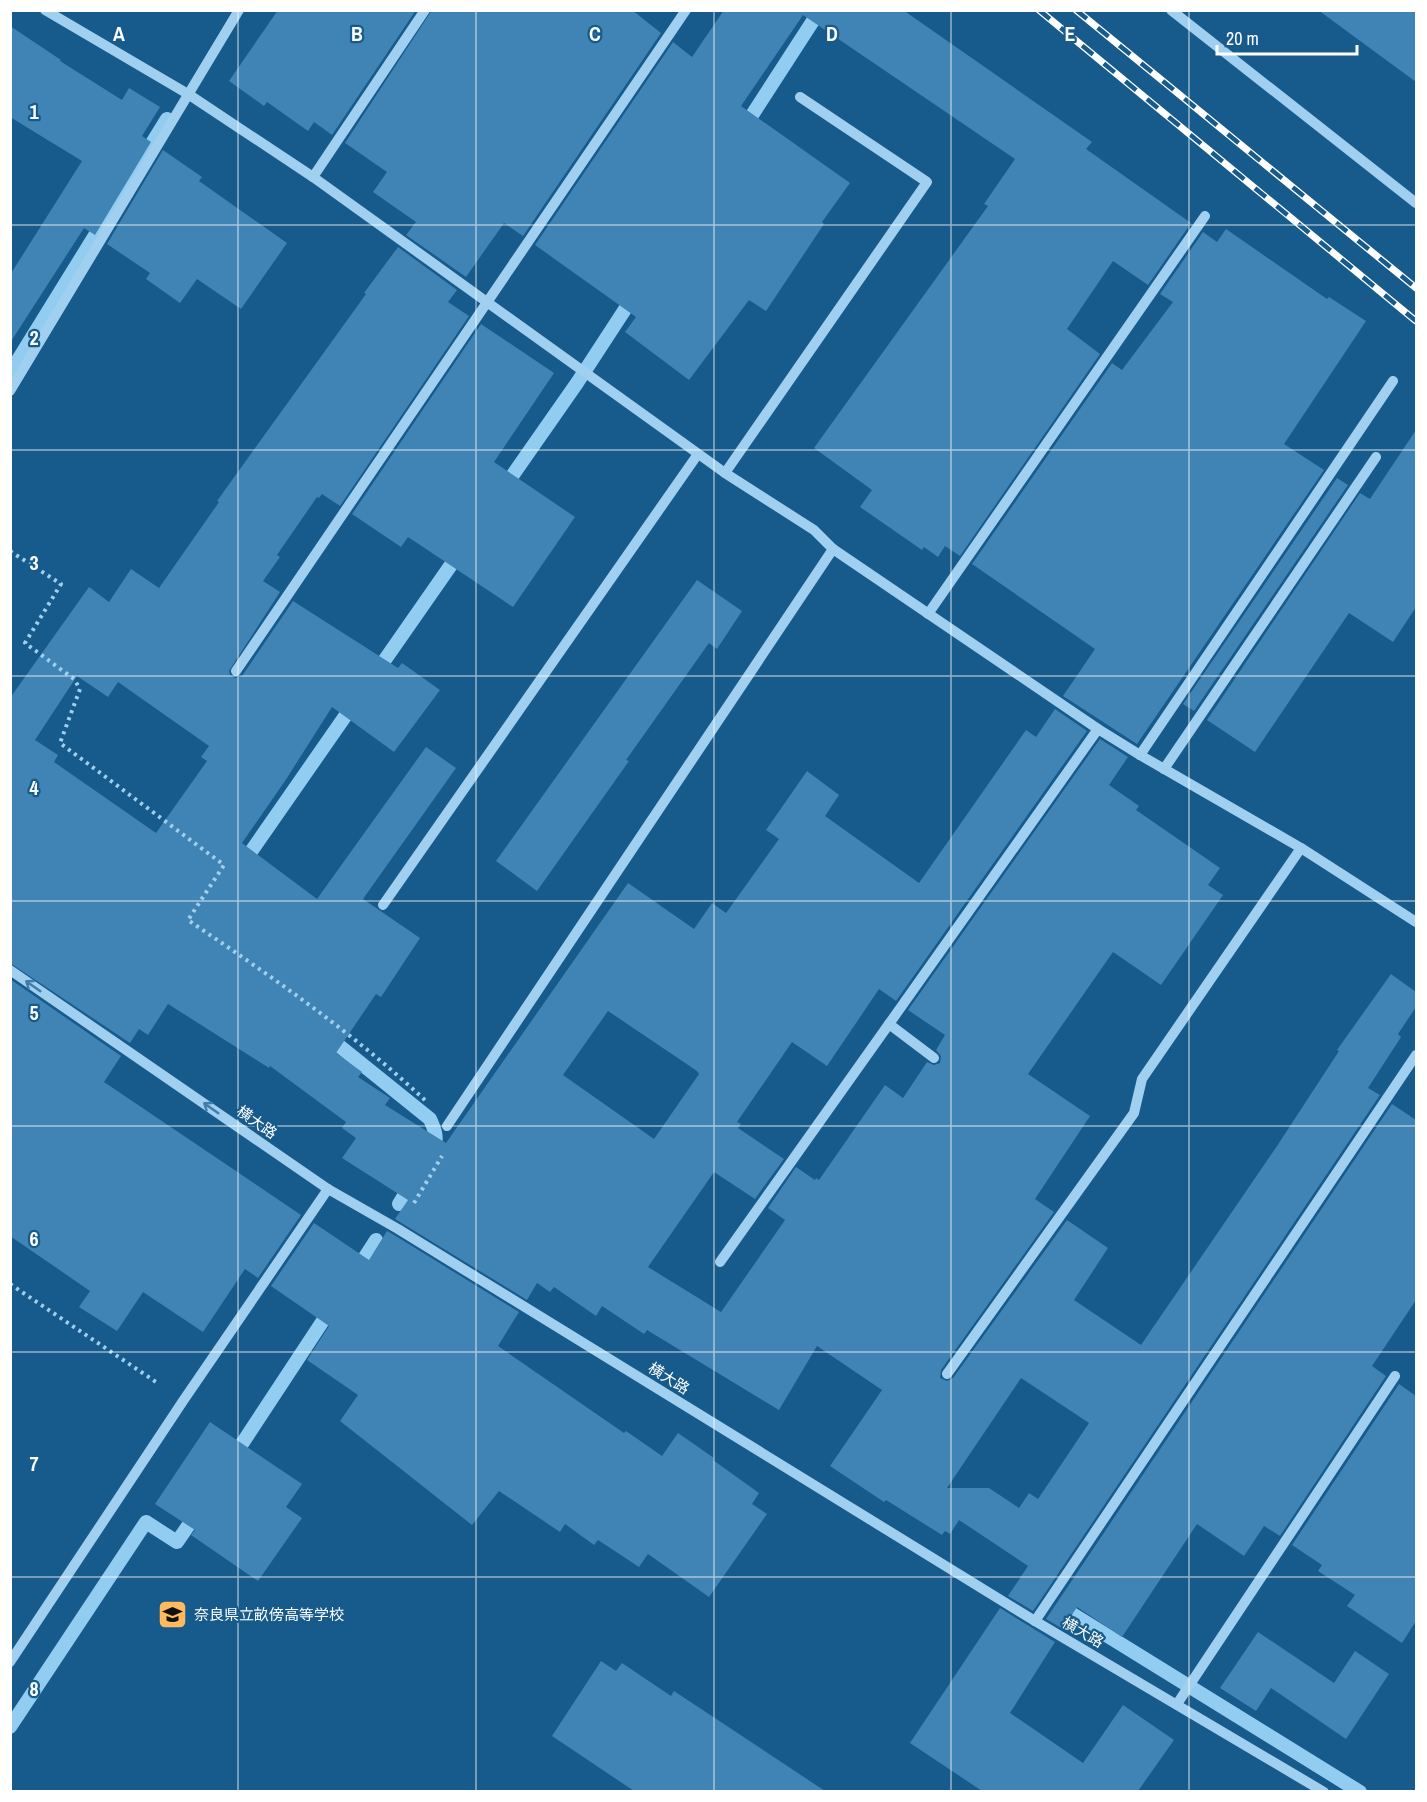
<svg xmlns="http://www.w3.org/2000/svg" width="1427" height="1802" viewBox="0 0 1427 1802" font-family="'Archivo Narrow','Noto Sans JP',sans-serif">
<style>
.lines{fill:none;stroke-linecap:round;stroke-linejoin:round}
.stream{stroke:#93ccf1;stroke-width:14}
.building{fill:#3f84b4;fill-rule:evenodd}
.path{stroke:#a1cfef;stroke-width:4;stroke-dasharray:3 4.5;stroke-linecap:butt}
.minor{stroke:#a1cfef;stroke-width:10}
.rail-casing{stroke:#fff;stroke-width:7}
.rail{stroke:#175a8c;stroke-width:4.5;stroke-dasharray:14;stroke-linecap:butt}
.oneway{stroke:#407daa}
.grid{fill:none;stroke:#fff;stroke-width:1.5;stroke-opacity:0.55}
.labels{text-anchor:middle;dominant-baseline:central;stroke-width:4.5;stroke-linejoin:round;paint-order:stroke}
.street-label{font-size:15px;fill:#fff;stroke:#175a8c}
.poi-label{font-size:15px;fill:#fff;stroke:#175a8c;text-anchor:start}
.grid-label{font-size:20px;text-anchor:middle;font-weight:bold;fill:#fff;stroke:#175a8c;stroke-width:4.5;stroke-linejoin:round;paint-order:stroke}
</style>
<rect width="100%" height="100%" fill="#175a8c"/>
<g class="lines">
<g class="stream">
<path d="M743,129L820,10"/>
<path d="M10,373L167,119"/>
<path d="M503,489L577,383L635,294"/>
<path d="M375,674L460,552"/>
<path d="M241,866L355,702"/>
<path d="M327,1036L430,1119C435,1130 439,1140 432,1151"/>
<path d="M399,1204L412,1183"/>
<path d="M356,1271L376,1240"/>
<path d="M232,1459L332,1307"/>
<path d="M1069,1612L1360,1792"/>
<path d="M10,1727L146,1522L177,1542L199,1510"/>
</g>
</g>
<g class="building">
<path d="M278,10H416L332,135L314,122L308,131L267,102L264,106L229,81Z"/>
<path d="M432,10H632L661,33L523,236L504,223L466,277L406,235L416,222L373,192L387,172L345,143Z"/>
<path d="M724,10H903L1092,142L1086,149L1191,223L1148,285L1113,261L1067,329L1100,354L960,556L945,546L938,557L924,547L922,550L860,507L872,490L814,448L988,206L984,204L1015,159L803,15L741,106L850,183L822,222L824,224L766,311L749,300L689,380L625,332L636,317L535,245L673,42L692,57Z"/>
<path d="M1318,10H1416V82Z"/>
<path d="M10,26L61,60L60,61L122,100L129,88L160,107L142,136L151,142L95,235L84,228L10,343V275L82,161L10,117Z"/>
<path d="M163,150L202,177L199,181L287,243L241,309L197,279L180,303L146,279L150,273L107,244Z"/>
<path d="M1226,229L1327,299L1329,297L1366,321L1284,444L1324,470L1137,744L1063,696L1095,649L972,564L1112,363L1122,370L1173,302L1160,294L1203,232L1217,242Z"/>
<path d="M398,247L457,290L448,302L469,316L340,506L322,494L319,498L317,497L277,555L280,557L263,581L280,592L229,671L230,675L235,678L242,676L293,601L398,668L402,663L440,690L394,752L332,707L285,781L242,843L317,899L426,747L456,768L363,899L420,938L381,997L376,994L336,1053L362,1072L358,1077L390,1098L385,1105L446,1143L628,883L694,929L712,903L726,913L779,839L766,830L807,771L839,795L825,816L919,883L1026,730L1036,737L1055,709L1087,731L896,1001L879,989L827,1066L792,1042L737,1122L741,1124L738,1128L784,1159L755,1199L714,1172L648,1267L721,1312L785,1220L768,1208L796,1167L815,1180L816,1178L819,1180L885,1085L903,1098L927,1062L934,1065L940,1063L941,1056L936,1050L945,1035L908,1010L1100,739L1128,757L1109,785L1139,806L1136,810L1220,868L1208,885L1223,895L1161,985L1113,952L1028,1074L1090,1116L1035,1199L1054,1212L941,1370L940,1378L947,1381L953,1378L1067,1220L1108,1248L1074,1300L1141,1345L1277,1146L1339,1051L1337,1050L1391,974L1416,992V1007L1398,1034L1401,1037L1368,1088L1380,1095L1033,1611L1008,1596L1028,1566L959,1520L950,1534L945,1531L942,1535L886,1500L884,1502L830,1466L882,1390L817,1346L779,1410L647,1330L644,1334L602,1306L596,1316L554,1287L550,1292L537,1283L527,1300L395,1219L408,1200L342,1158L356,1138L342,1128L346,1122L270,1066L269,1068L168,1004L148,1035L139,1029L130,1043L10,963V698L89,587L109,602L131,569L159,588L219,502L217,501L366,294L364,293ZM77,676L108,697L118,682L209,746L201,757L207,761L156,833L54,762L58,755L35,740ZM608,1011L697,1071L699,1074L654,1139L563,1075ZM1021,1378L1089,1423L1038,1499L1029,1493L1019,1508L989,1488H947Z"/>
<path d="M481,324L554,373L494,462L575,517L513,607L408,537L401,547L352,514Z"/>
<path d="M1416,430V607L1393,642L1349,613L1255,752L1207,720L1360,493L1370,499Z"/>
<path d="M1337,478L1348,485L1194,711L1183,704Z"/>
<path d="M697,580L742,611L717,649L709,643L626,760L629,761L537,891L496,861Z"/>
<path d="M10,979L121,1056L104,1082L301,1215L258,1278L245,1269L203,1332L143,1292L117,1331L79,1307L90,1291L10,1236Z"/>
<path d="M1392,1104L1416,1120V1300L1372,1366L1386,1376L1280,1536L1264,1526L1244,1556L1197,1524L1122,1637L1077,1607L1063,1629L1046,1619Z"/>
<path d="M314,1223L369,1260L387,1231L394,1235L519,1312L498,1346L624,1433L626,1431L662,1456L678,1433L714,1458L713,1460L759,1493L752,1504L767,1514L709,1597L648,1554L639,1567L598,1540L594,1545L565,1524L560,1532L499,1491L472,1525L340,1421L358,1395L307,1360L329,1326L271,1286Z"/>
<path d="M1399,1384L1416,1396V1621L1402,1643L1347,1606L1355,1595L1318,1571L1322,1565L1292,1545Z"/>
<path d="M210,1422L302,1484L286,1507L302,1518L258,1581L191,1535L195,1530L155,1504Z"/>
<path d="M1000,1608L1055,1642L1010,1713L1083,1763L1123,1705L1174,1740L1138,1791H982L910,1743Z"/>
<path d="M1258,1632L1334,1683L1355,1651L1389,1674L1346,1739L1271,1688L1256,1711L1220,1688Z"/>
<path d="M601,1661L616,1671L622,1663L671,1696L674,1691L825,1791H634L552,1736Z"/>
</g>
<g class="lines">
<g class="path">
<path d="M10,551L61,584L25,643L74,679L80,689L60,743L224,865L188,920C272,977 355,1034 428,1103"/>
<path d="M414,1203L442,1156"/>
<path d="M10,1284L159,1384"/>
</g>
<g class="minor">
<path d="M45,10L188,94L313,177L725,473L814,530L833,549L1098,729L1140,755L1301,848L1416,922"/>
<path d="M1171,10L1416,203"/>
<path d="M313,177L425,10"/>
<path d="M10,391L239,10"/>
<path d="M725,473L927,182L800,97"/>
<path d="M928,614L1205,216"/>
<path d="M236,671L686,10"/>
<path d="M1140,755L1393,381"/>
<path d="M1164,769L1376,457"/>
<path d="M383,905L698,454"/>
<path d="M10,970L328,1189L398,1229L1035,1621L1324,1792"/>
<path d="M934,1058L889,1024L1098,729"/>
<path d="M447,1126L833,549"/>
<path d="M720,1262L889,1024"/>
<path d="M947,1374L1134,1113L1142,1079L1301,848"/>
<path d="M1035,1621L1416,1055"/>
<path d="M10,1662L183,1401L328,1189"/>
<path d="M1177,1704L1395,1376"/>
</g>
<defs>
<g id="rail">
<path d="M1039,10L1416,321"/>
<path d="M1076,10L1416,288"/>
</g>
</defs>
<use href="#rail" class="rail-casing"/>
<use href="#rail" class="rail"/>
</g>
<defs><path id="oneway-shaft" d="M-6 0H5M1.5-3L5.5 0L1.5 3" fill="none" stroke-width="1.6" stroke-linecap="round" stroke-linejoin="round" transform="scale(1.5)"/></defs>
<g class="oneway">
<use href="#oneway-shaft" transform="translate(33 986) rotate(-145)"/>
<use href="#oneway-shaft" transform="translate(211 1108) rotate(-145)"/>
</g>
<path class="grid" d="M238,10V1792M476,10V1792M714,10V1792M951,10V1792M1189,10V1792M10,225H1416M10,450H1416M10,676H1416M10,901H1416M10,1126H1416M10,1352H1416M10,1577H1416"/>
<defs>
<symbol id="school-square" viewBox="-11 -11 22 22"><rect x="-9" y="-9" width="18" height="18" rx="4" fill="#ffba5f" stroke="#175a8c"/><path d="M0-5L7-2L0 1L-7-2ZM-4 1L0 2.5L4 1V4Q0 6-4 4Z" fill="#111"/></symbol>
</defs>
<g fill-rule="evenodd">
<use href="#school-square" x="156" y="1598" width="33" height="33"/>
</g>
<g class="labels">
<g class="street-label">
<text transform="translate(257 1122) rotate(35)">横大路</text>
<text transform="translate(669 1378) rotate(32)">横大路</text>
<text transform="translate(1083 1632) rotate(30)">横大路</text>
</g>
<g class="poi-label">
<text x="194" y="1614">奈良県立畝傍高等学校</text>
</g>
</g>
<g class="grid-label">
<text x="119" y="41">A</text>
<text x="357" y="41">B</text>
<text x="595" y="41">C</text>
<text x="832" y="41">D</text>
<text x="1070" y="41">E</text>
<text x="34" y="119">1</text>
<text x="34" y="345">2</text>
<text x="34" y="570">3</text>
<text x="34" y="795">4</text>
<text x="34" y="1020">5</text>
<text x="34" y="1246">6</text>
<text x="34" y="1471">7</text>
<text x="34" y="1696">8</text>
</g>
<rect width="1427" height="1802" fill="none" stroke="#ffffff" stroke-width="24"/>
<path d="M1217 45v9h140v-9" fill="none" stroke="#ffffff" stroke-width="3"/>
<text x="1226" y="45" font-size="18" fill="#ffffff" stroke="#175a8c" stroke-width="4.5" paint-order="stroke">20 m</text>
</svg>
